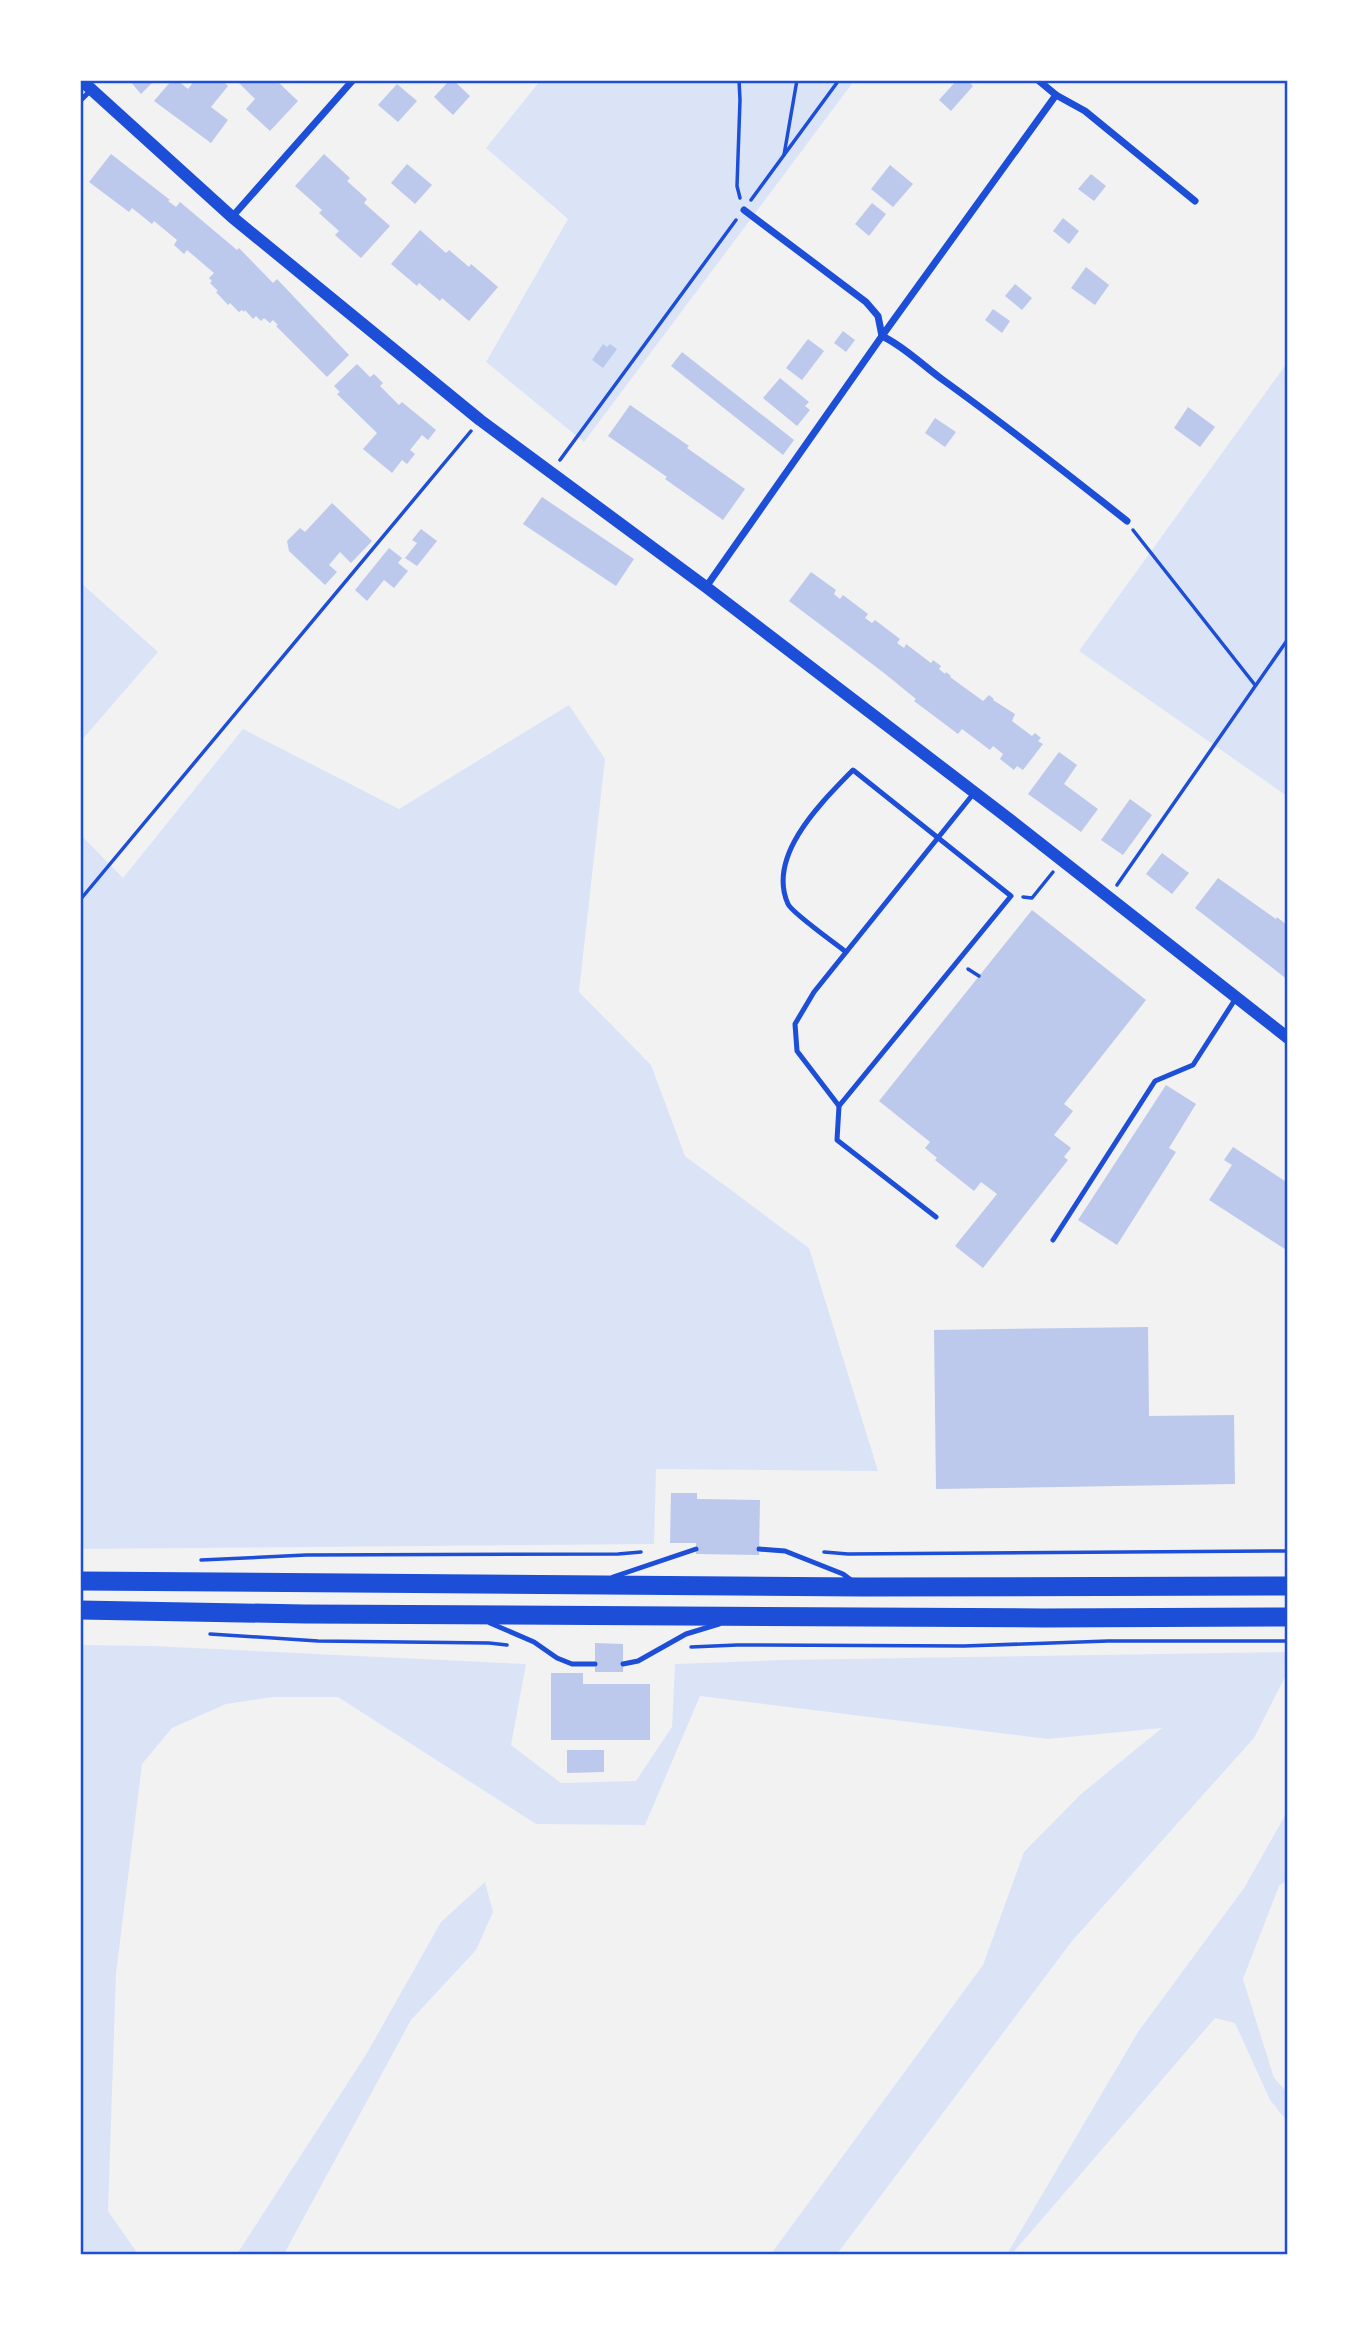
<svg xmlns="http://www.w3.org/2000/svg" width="1368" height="2335" viewBox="0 0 1368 2335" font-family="'Alegreya Sans',sans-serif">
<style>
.green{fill:#dbe4f7}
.building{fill:#bdc9ec}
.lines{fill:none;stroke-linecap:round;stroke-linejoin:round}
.path{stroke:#1d4ed8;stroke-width:3.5}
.service{stroke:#1d4ed8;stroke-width:5}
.minor{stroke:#1d4ed8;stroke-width:7}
.tertiary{stroke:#1d4ed8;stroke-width:12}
.trunk{stroke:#1d4ed8;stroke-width:19}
.neatline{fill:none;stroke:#1d4ed8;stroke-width:2.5}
</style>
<rect width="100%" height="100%" fill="#f2f2f2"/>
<g class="green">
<path d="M540,81H854L584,442L486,362L568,219L486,148Z"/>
<path d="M1287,363V796L1079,651Z"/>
<path d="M81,583L158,652L81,741Z"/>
<path d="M569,705L605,759L579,992L651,1065L685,1156L809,1248L878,1471L656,1469L654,1544L81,1549L80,834L123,878L243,729L399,809Z"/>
<path d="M81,1645L152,1646L526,1664L511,1745L561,1783L636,1781L672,1727L675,1664L783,1660L1287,1652V1673L1254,1738L1072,1941L837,2254H771L983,1965L1024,1852L1081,1794L1162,1728L1048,1739L700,1696L645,1825L536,1824L338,1697H273L226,1704L172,1728L142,1764L116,1974L108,2211L138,2254H81Z"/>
<path d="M1287,1812V1880L1279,1886L1243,1979L1274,2078L1287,2092V2121L1270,2100L1235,2023L1215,2018L1012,2254H1007L1138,2032L1244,1888Z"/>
<path d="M485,1882L493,1912L476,1950L411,2020L284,2254H237L367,2053L441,1922Z"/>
</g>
<g class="building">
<path d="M129,80H155L141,94Z"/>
<path d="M172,80H177L188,89L195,80H221L228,86L211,107L228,120L211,143L154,101Z"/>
<path d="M236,80H276L298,101L270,131L246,109L255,99Z"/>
<path d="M450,80H453L470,96L453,115L434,97Z"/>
<path d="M957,80H967L973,86L951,111L939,100Z"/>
<path d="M397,84L417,101L398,122L378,105Z"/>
<path d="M111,154L170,200L168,201L176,207L180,202L237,250L239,248L273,283L277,279L349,355L327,377L276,326L278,325L273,320L270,323L264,318L261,321L256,316L253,319L245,310L244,312L242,310L239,312L230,303L228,305L216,292L218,291L210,283L212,281L209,278L214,273L187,250L184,254L174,245L177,240L154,221L152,224L132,208L129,212L89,182Z"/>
<path d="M324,154L350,178L347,181L367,199L364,203L390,226L361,258L335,235L339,231L319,213L322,210L295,186Z"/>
<path d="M407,164L432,185L415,204L391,183Z"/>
<path d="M890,165L913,184L893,207L871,189Z"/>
<path d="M1091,174L1106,186L1094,201L1078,189Z"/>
<path d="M872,203L886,214L869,236L855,224Z"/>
<path d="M1063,218L1079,231L1069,244L1053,231Z"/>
<path d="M420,230L446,253L449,250L469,267L471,264L498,287L469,321L442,298L440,301L419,283L417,286L391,264Z"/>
<path d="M1086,267L1109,285L1095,305L1071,288Z"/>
<path d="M1015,284L1032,298L1022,310L1005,296Z"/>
<path d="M993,309L1010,321L1002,333L985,320Z"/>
<path d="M843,331L855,340L846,352L834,343Z"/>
<path d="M808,339L824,351L802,380L786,368Z"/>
<path d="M603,344L607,347L610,344L617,349L603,368L592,360Z"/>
<path d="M682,352L794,440L783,455L671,366Z"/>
<path d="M357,364L370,377L374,374L383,383L380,386L399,405L402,402L436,430L428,440L422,435L410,450L415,454L407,464L402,460L392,473L363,449L377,433L337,394L340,392L334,386Z"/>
<path d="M780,378L809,402L805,406L810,410L797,426L763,398Z"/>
<path d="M630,405L689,446L687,448L745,489L723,520L665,479L667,477L608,436Z"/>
<path d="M1188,407L1215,427L1200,447L1174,428Z"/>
<path d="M935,418L956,432L945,447L925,433Z"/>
<path d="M542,497L634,559L616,586L523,524Z"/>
<path d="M332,503L372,541L351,563L340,552L329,565L337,572L325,585L289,551L287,541L300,528L305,532Z"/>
<path d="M421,529L437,541L417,566L405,558L417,543L412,540Z"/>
<path d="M389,548L402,558L398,563L408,571L394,588L384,580L367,601L355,590Z"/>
<path d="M811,572L836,590L834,594L840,599L843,595L868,614L865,618L872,623L875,620L900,639L897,643L904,648L906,644L931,663L933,660L941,666L939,669L945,674L946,672L951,676L950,677L983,701L989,695L994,699L993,700L1015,714L1012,721L1032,736L1035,733L1041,738L1038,741L1043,744L1023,770L1017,766L1014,770L1000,759L1003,754L993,746L990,750L962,729L958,734L914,701L916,699L884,673L789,601Z"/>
<path d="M1059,752L1077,765L1064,784L1098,809L1081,832L1028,794Z"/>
<path d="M1130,799L1152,815L1123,855L1101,840Z"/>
<path d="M1162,853L1189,873L1172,894L1146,874Z"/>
<path d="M1218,878L1276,919L1277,917L1288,926V980L1195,908Z"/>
<path d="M1032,910L1146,1000L1064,1104L1073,1111L1054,1135L1071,1148L1064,1157L1068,1160L983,1268L955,1246L997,1194L981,1182L974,1191L935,1160L937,1158L925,1148L930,1142L879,1101Z"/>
<path d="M1166,1085L1196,1104L1169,1148L1176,1152L1117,1245L1078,1220Z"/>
<path d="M1233,1147L1288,1183V1251L1209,1200L1232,1165L1224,1160Z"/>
<path d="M1148,1327L1149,1416L1234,1415L1235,1484L936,1489L934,1330Z"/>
<path d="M671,1493H697V1499L760,1500L759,1555L696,1554V1543H670Z"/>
<path d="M595,1643L623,1644V1672H595Z"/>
<path d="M551,1673H583V1684H650V1740H551Z"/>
<path d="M567,1750H604V1772L567,1773Z"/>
</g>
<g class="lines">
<g class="path">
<path d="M739,80L740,100L737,186L740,198"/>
<path d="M784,155L797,80"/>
<path d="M751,200L839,80"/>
<path d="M560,460L736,220"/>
<path d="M1133,530L1255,685"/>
<path d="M1117,885L1288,639"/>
<path d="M1023,897L1032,898L1053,872"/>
<path d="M80,900L471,431"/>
<path d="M968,969L979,976"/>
<path d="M824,1552L848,1554L1288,1551"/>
<path d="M201,1560L306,1555L618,1554L641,1552"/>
<path d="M210,1634L318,1641L489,1643L507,1645"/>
<path d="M691,1647L737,1645L964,1646L1108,1641H1288"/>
</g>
<g class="service">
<path d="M80,101L91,90"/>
<path d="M846,952C835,943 792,913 788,904C766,855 823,801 853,770L1011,896L839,1106L837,1140L936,1217"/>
<path d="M839,1106L797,1051L795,1024L814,992L974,793"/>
<path d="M1053,1240L1155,1081L1193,1065L1236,998"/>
<path d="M759,1549L785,1551L843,1574L851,1580"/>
<path d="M613,1577L696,1549"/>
<path d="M490,1623L534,1642L557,1658L572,1664H595"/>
<path d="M623,1664L638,1661L686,1634L719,1624"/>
</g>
<g class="minor">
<path d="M1038,80L1056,95L1085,111L1195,201"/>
<path d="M744,210L866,302L878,316L882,336"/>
<path d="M232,217L353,80"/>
<path d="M882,336C905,347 922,365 943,380C1006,425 1066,473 1127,521"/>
<path d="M706,587L882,336L1056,95"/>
</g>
<path class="tertiary" d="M81,80L232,217L480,420L706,587L1004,815L1288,1038"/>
<g class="trunk">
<path d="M80,1581L862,1587L1288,1586"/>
<path d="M80,1610L305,1614L1044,1618L1288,1617"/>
</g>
</g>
<rect width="1368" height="2335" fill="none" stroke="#ffffff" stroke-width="164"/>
<rect x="82" y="82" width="1204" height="2171" class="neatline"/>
</svg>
